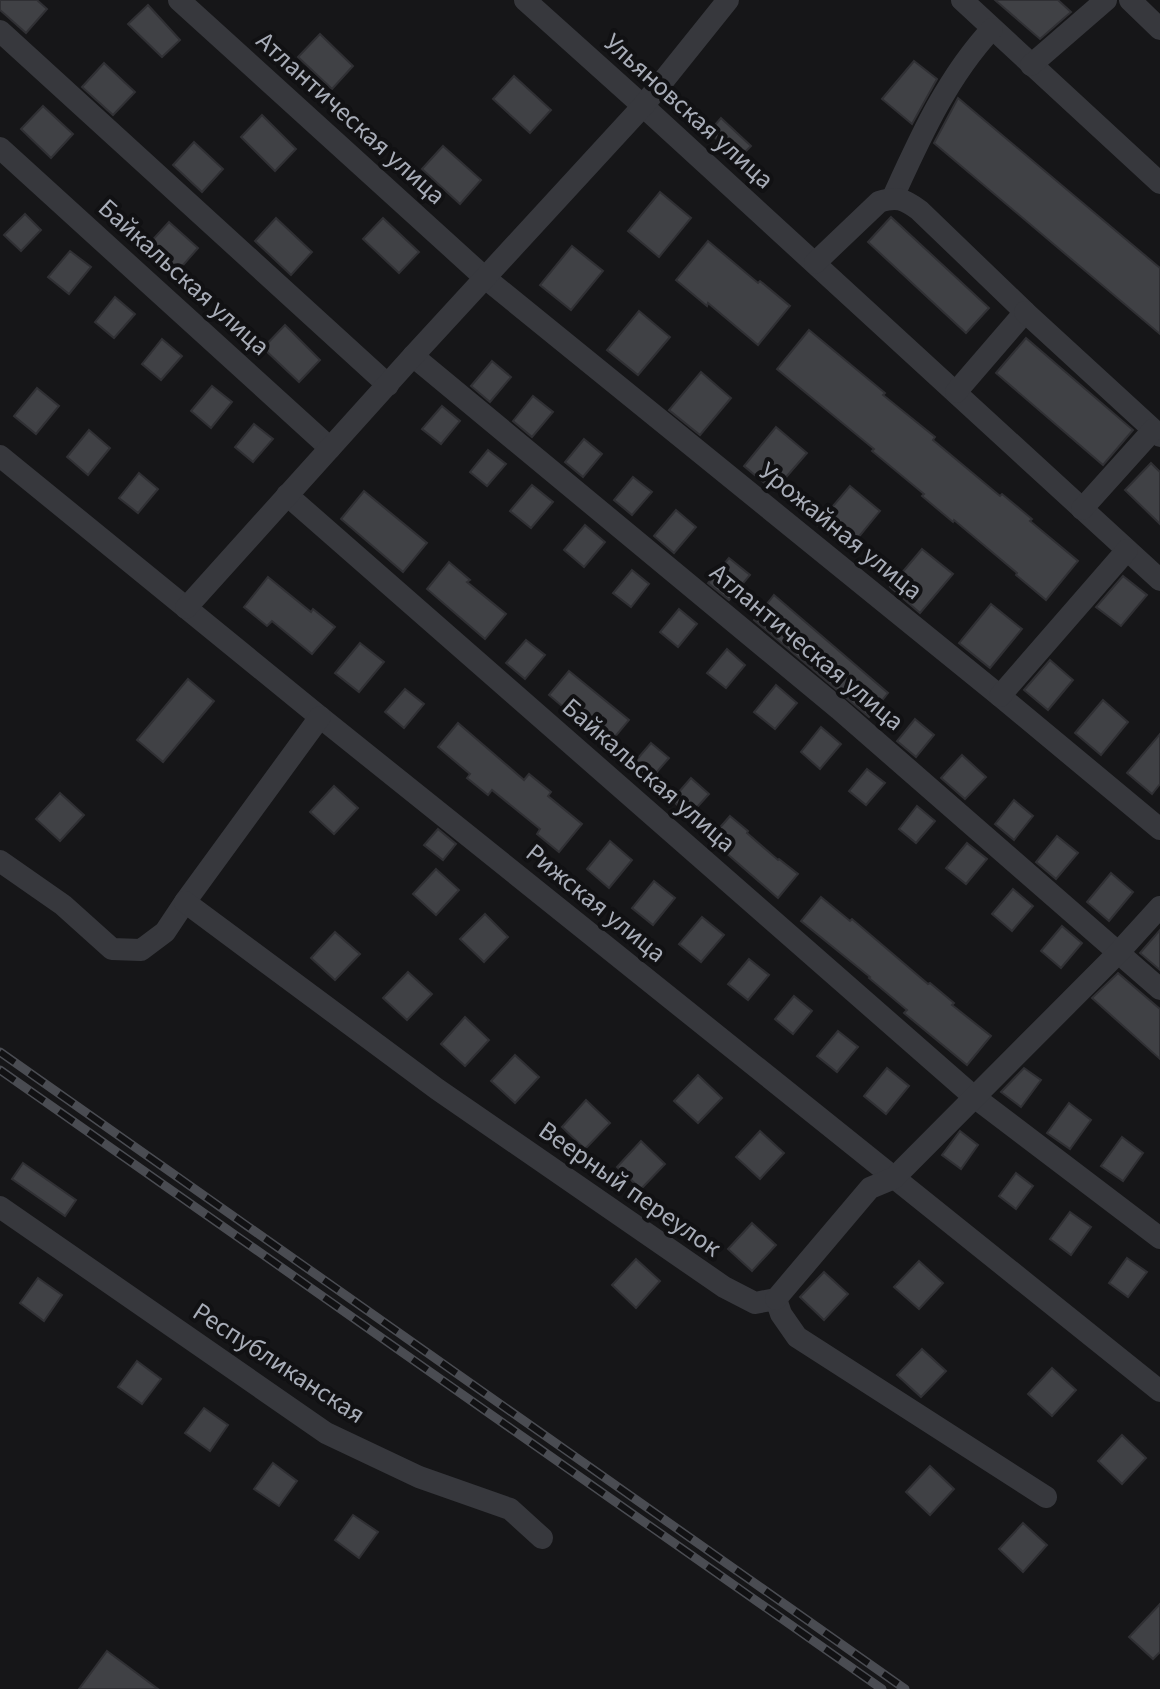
<svg xmlns="http://www.w3.org/2000/svg" width="1160" height="1689" viewBox="0 0 1160 1689" font-family="'Source Sans 3',sans-serif">
<style>
.building{fill:#404145;stroke:#303034;stroke-width:2}
.lines{fill:none;stroke-linecap:round;stroke-linejoin:round}
.minor{stroke:#37383d;stroke-width:22}
.rail-casing{stroke:#4a4c52;stroke-width:9}
.rail{stroke:#111113;stroke-width:6;stroke-dasharray:18;stroke-linecap:butt}
.labels{text-anchor:middle;dominant-baseline:central;stroke-width:8;stroke-linejoin:round;paint-order:stroke}
.street-label{font-size:26px;fill:#a8adb8;stroke:#111113}
</style>
<rect width="100%" height="100%" fill="#161618"/>
<g class="building">
<path d="M0,0H37L47,9L26,33L0,10Z"/>
<path d="M995,0H1058L1071,12L1040,39Z"/>
<path d="M148,5L180,40L162,57L128,24Z"/>
<path d="M320,34L353,66L332,89L298,57Z"/>
<path d="M914,61L937,79L912,124L882,99Z"/>
<path d="M104,63L135,92L113,115L82,87Z"/>
<path d="M514,76L551,110L530,133L493,99Z"/>
<path d="M958,98L1160,268V334L934,143Z"/>
<path d="M43,106L73,134L51,158L21,129Z"/>
<path d="M262,115L296,149L275,171L241,137Z"/>
<path d="M721,118L751,146L738,159L709,132Z"/>
<path d="M194,142L223,169L202,192L173,165Z"/>
<path d="M443,146L481,180L460,204L422,169Z"/>
<path d="M660,192L691,218L659,257L628,231Z"/>
<path d="M25,214L41,230L21,251L4,235Z"/>
<path d="M891,217L989,308L966,333L868,242Z"/>
<path d="M276,218L312,252L291,275L255,241Z"/>
<path d="M383,218L419,252L399,273L363,239Z"/>
<path d="M169,222L198,248L177,272L148,245Z"/>
<path d="M708,241L758,283L760,281L790,306L758,345L708,303L707,306L676,280Z"/>
<path d="M572,246L603,271L571,310L540,285Z"/>
<path d="M70,251L91,267L69,294L48,277Z"/>
<path d="M115,297L135,314L114,338L95,322Z"/>
<path d="M639,311L670,337L638,375L607,350Z"/>
<path d="M285,325L320,360L299,382L263,348Z"/>
<path d="M809,330L885,393L883,395L935,437L933,440L1000,496L1002,494L1032,519L1030,521L1078,561L1046,600L1016,575L1017,573L954,520L953,522L922,496L924,494L872,451L874,449L777,369Z"/>
<path d="M1026,338L1133,430L1103,465L996,373Z"/>
<path d="M162,339L182,356L161,380L142,364Z"/>
<path d="M492,361L511,377L490,402L471,386Z"/>
<path d="M701,372L731,398L700,435L669,410Z"/>
<path d="M212,386L232,402L211,428L191,411Z"/>
<path d="M37,388L59,406L36,434L14,416Z"/>
<path d="M533,396L553,412L532,437L513,421Z"/>
<path d="M442,406L460,421L441,444L422,429Z"/>
<path d="M254,424L273,439L253,462L235,447Z"/>
<path d="M776,427L807,453L774,491L744,466Z"/>
<path d="M89,430L110,448L88,475L67,457Z"/>
<path d="M584,439L602,454L583,477L565,462Z"/>
<path d="M488,450L506,464L487,486L470,472Z"/>
<path d="M1151,463L1160,472V524L1125,490Z"/>
<path d="M139,473L158,489L138,513L119,498Z"/>
<path d="M633,477L652,492L632,515L614,500Z"/>
<path d="M532,485L553,502L531,528L510,511Z"/>
<path d="M850,486L880,511L848,550L817,525Z"/>
<path d="M364,491L427,543L403,572L341,519Z"/>
<path d="M676,510L696,527L674,553L654,536Z"/>
<path d="M585,525L605,542L584,567L564,550Z"/>
<path d="M922,549L953,574L920,613L890,587Z"/>
<path d="M729,558L750,575L729,600L708,583Z"/>
<path d="M449,562L470,580L467,582L506,614L485,639L427,589Z"/>
<path d="M632,570L649,584L631,607L613,593Z"/>
<path d="M1123,576L1147,595L1121,626L1096,607Z"/>
<path d="M268,577L311,612L313,609L335,627L312,654L272,621L267,626L244,607Z"/>
<path d="M774,595L888,693L869,717L754,620Z"/>
<path d="M991,604L1022,629L990,668L959,643Z"/>
<path d="M679,609L697,624L678,647L660,632Z"/>
<path d="M526,640L545,655L525,679L506,663Z"/>
<path d="M360,643L384,662L359,692L335,673Z"/>
<path d="M727,649L745,665L726,688L707,673Z"/>
<path d="M1050,660L1073,680L1048,710L1024,690Z"/>
<path d="M569,671L629,720L608,745L549,695Z"/>
<path d="M188,679L214,701L163,762L137,740Z"/>
<path d="M776,685L797,703L775,729L754,712Z"/>
<path d="M405,689L424,704L404,728L385,712Z"/>
<path d="M1103,700L1128,722L1101,755L1075,733Z"/>
<path d="M915,719L934,735L916,757L897,741Z"/>
<path d="M458,723L524,780L529,774L551,792L548,796L582,824L559,852L537,834L540,829L492,790L488,795L467,778L470,774L438,747Z"/>
<path d="M821,727L841,744L820,769L801,752Z"/>
<path d="M1160,734V784L1152,794L1127,773Z"/>
<path d="M651,743L669,758L649,781L632,765Z"/>
<path d="M962,755L986,777L965,799L941,778Z"/>
<path d="M867,769L885,783L866,805L849,791Z"/>
<path d="M691,778L709,794L689,816L672,800Z"/>
<path d="M334,786L358,808L334,834L310,812Z"/>
<path d="M60,793L84,815L60,841L36,819Z"/>
<path d="M1014,800L1033,816L1014,840L995,824Z"/>
<path d="M917,806L935,821L916,843L899,829Z"/>
<path d="M730,816L748,831L747,833L778,860L779,859L798,874L778,898L710,839Z"/>
<path d="M438,829L456,844L443,860L424,845Z"/>
<path d="M1057,836L1078,853L1056,879L1036,862Z"/>
<path d="M610,841L632,860L609,888L587,869Z"/>
<path d="M967,843L987,859L966,884L946,868Z"/>
<path d="M436,869L459,890L436,915L413,894Z"/>
<path d="M1111,873L1133,892L1109,921L1087,902Z"/>
<path d="M654,881L675,898L653,925L632,908Z"/>
<path d="M1013,889L1033,906L1012,931L992,914Z"/>
<path d="M821,897L850,921L852,919L928,984L930,983L954,1003L952,1005L991,1036L967,1065L904,1013L907,1010L869,978L870,977L801,921Z"/>
<path d="M485,914L508,937L484,962L460,939Z"/>
<path d="M702,917L724,935L701,962L679,944Z"/>
<path d="M1062,926L1082,943L1061,968L1041,951Z"/>
<path d="M1160,930V970L1140,953Z"/>
<path d="M335,932L360,954L335,980L311,958Z"/>
<path d="M749,959L769,975L748,1000L728,984Z"/>
<path d="M408,972L432,994L407,1020L383,998Z"/>
<path d="M1118,973L1160,1009V1059L1092,998Z"/>
<path d="M794,996L812,1011L793,1034L775,1019Z"/>
<path d="M465,1017L489,1040L465,1066L441,1044Z"/>
<path d="M838,1031L858,1047L837,1072L817,1056Z"/>
<path d="M515,1055L539,1077L515,1103L491,1081Z"/>
<path d="M887,1068L909,1086L886,1114L864,1096Z"/>
<path d="M1024,1068L1041,1080L1021,1107L1001,1092Z"/>
<path d="M698,1075L722,1098L698,1123L674,1101Z"/>
<path d="M586,1100L610,1123L585,1149L562,1127Z"/>
<path d="M1069,1103L1091,1120L1070,1149L1047,1133Z"/>
<path d="M760,1131L784,1153L760,1179L736,1157Z"/>
<path d="M960,1131L978,1145L961,1169L942,1155Z"/>
<path d="M1122,1137L1143,1153L1123,1181L1101,1166Z"/>
<path d="M641,1141L665,1164L641,1189L617,1167Z"/>
<path d="M23,1163L76,1200L65,1216L12,1179Z"/>
<path d="M1016,1173L1033,1186L1016,1209L999,1196Z"/>
<path d="M1070,1212L1091,1227L1071,1255L1050,1239Z"/>
<path d="M752,1223L776,1245L752,1271L728,1249Z"/>
<path d="M1127,1258L1147,1272L1128,1297L1109,1283Z"/>
<path d="M636,1259L660,1281L636,1308L612,1285Z"/>
<path d="M919,1261L943,1283L919,1309L894,1287Z"/>
<path d="M824,1272L848,1294L824,1320L800,1297Z"/>
<path d="M38,1278L62,1295L44,1321L20,1303Z"/>
<path d="M922,1349L946,1371L921,1397L897,1375Z"/>
<path d="M137,1361L161,1379L142,1404L118,1387Z"/>
<path d="M1052,1368L1076,1390L1052,1416L1028,1394Z"/>
<path d="M204,1408L228,1425L210,1451L185,1433Z"/>
<path d="M1122,1435L1146,1458L1122,1484L1098,1461Z"/>
<path d="M273,1463L297,1481L279,1506L254,1489Z"/>
<path d="M930,1466L954,1489L930,1515L906,1492Z"/>
<path d="M353,1515L378,1532L359,1558L335,1540Z"/>
<path d="M1023,1523L1047,1545L1023,1572L999,1549Z"/>
<path d="M1160,1604V1652L1153,1659L1129,1637Z"/>
<path d="M107,1651L158,1689H79Z"/>
</g>
<g class="lines">
<g class="minor">
<path d="M179,0L484,277L1000,696L1160,829"/>
<path d="M525,0L643,106L1160,580"/>
<path d="M962,0L1160,183"/>
<path d="M1130,0L1160,29"/>
<path d="M0,31L388,385"/>
<path d="M1031,65L1106,0"/>
<path d="M0,148L330,448"/>
<path d="M893,197C920,138 947,77 992,29"/>
<path d="M815,263L879,202C897,196 904,199 919,210L1025,312L956,392"/>
<path d="M1025,312L1160,436"/>
<path d="M413,356L839,709L1160,989"/>
<path d="M0,456L320,717L1160,1391"/>
<path d="M287,495L973,1096L1160,1238"/>
<path d="M1082,509L1153,430"/>
<path d="M186,608L413,356L643,106L728,0"/>
<path d="M1000,696L1127,550"/>
<path d="M0,861L63,905L112,949L141,950L165,932L185,902L320,717"/>
<path d="M185,902L437,1089L724,1287L755,1303L776,1299L781,1314L797,1337L1046,1497"/>
<path d="M0,1207L326,1433L419,1477L510,1509L542,1538"/>
<path d="M776,1299L870,1188L894,1178L1119,952L1160,907"/>
</g>
<defs>
<g id="rail">
<path d="M0,1052L905,1689"/>
<path d="M0,1070L882,1689"/>
</g>
</defs>
<use href="#rail" class="rail-casing"/>
<use href="#rail" class="rail"/>
</g>
<g class="labels">
<g class="street-label">
<text transform="translate(689 111) rotate(42)">Ульяновская улица</text>
<text transform="translate(351 118) rotate(42)">Атлантическая улица</text>
<text transform="translate(184 277) rotate(42)">Байкальская улица</text>
<text transform="translate(841 531) rotate(39)">Урожайная улица</text>
<text transform="translate(807 647) rotate(40)">Атлантическая улица</text>
<text transform="translate(649 775) rotate(41)">Байкальская улица</text>
<text transform="translate(596 903) rotate(39)">Рижская улица</text>
<text transform="translate(630 1189) rotate(35)">Веерный переулок</text>
<text transform="translate(279 1363) rotate(33)">Республиканская</text>
</g>
</g>
</svg>
